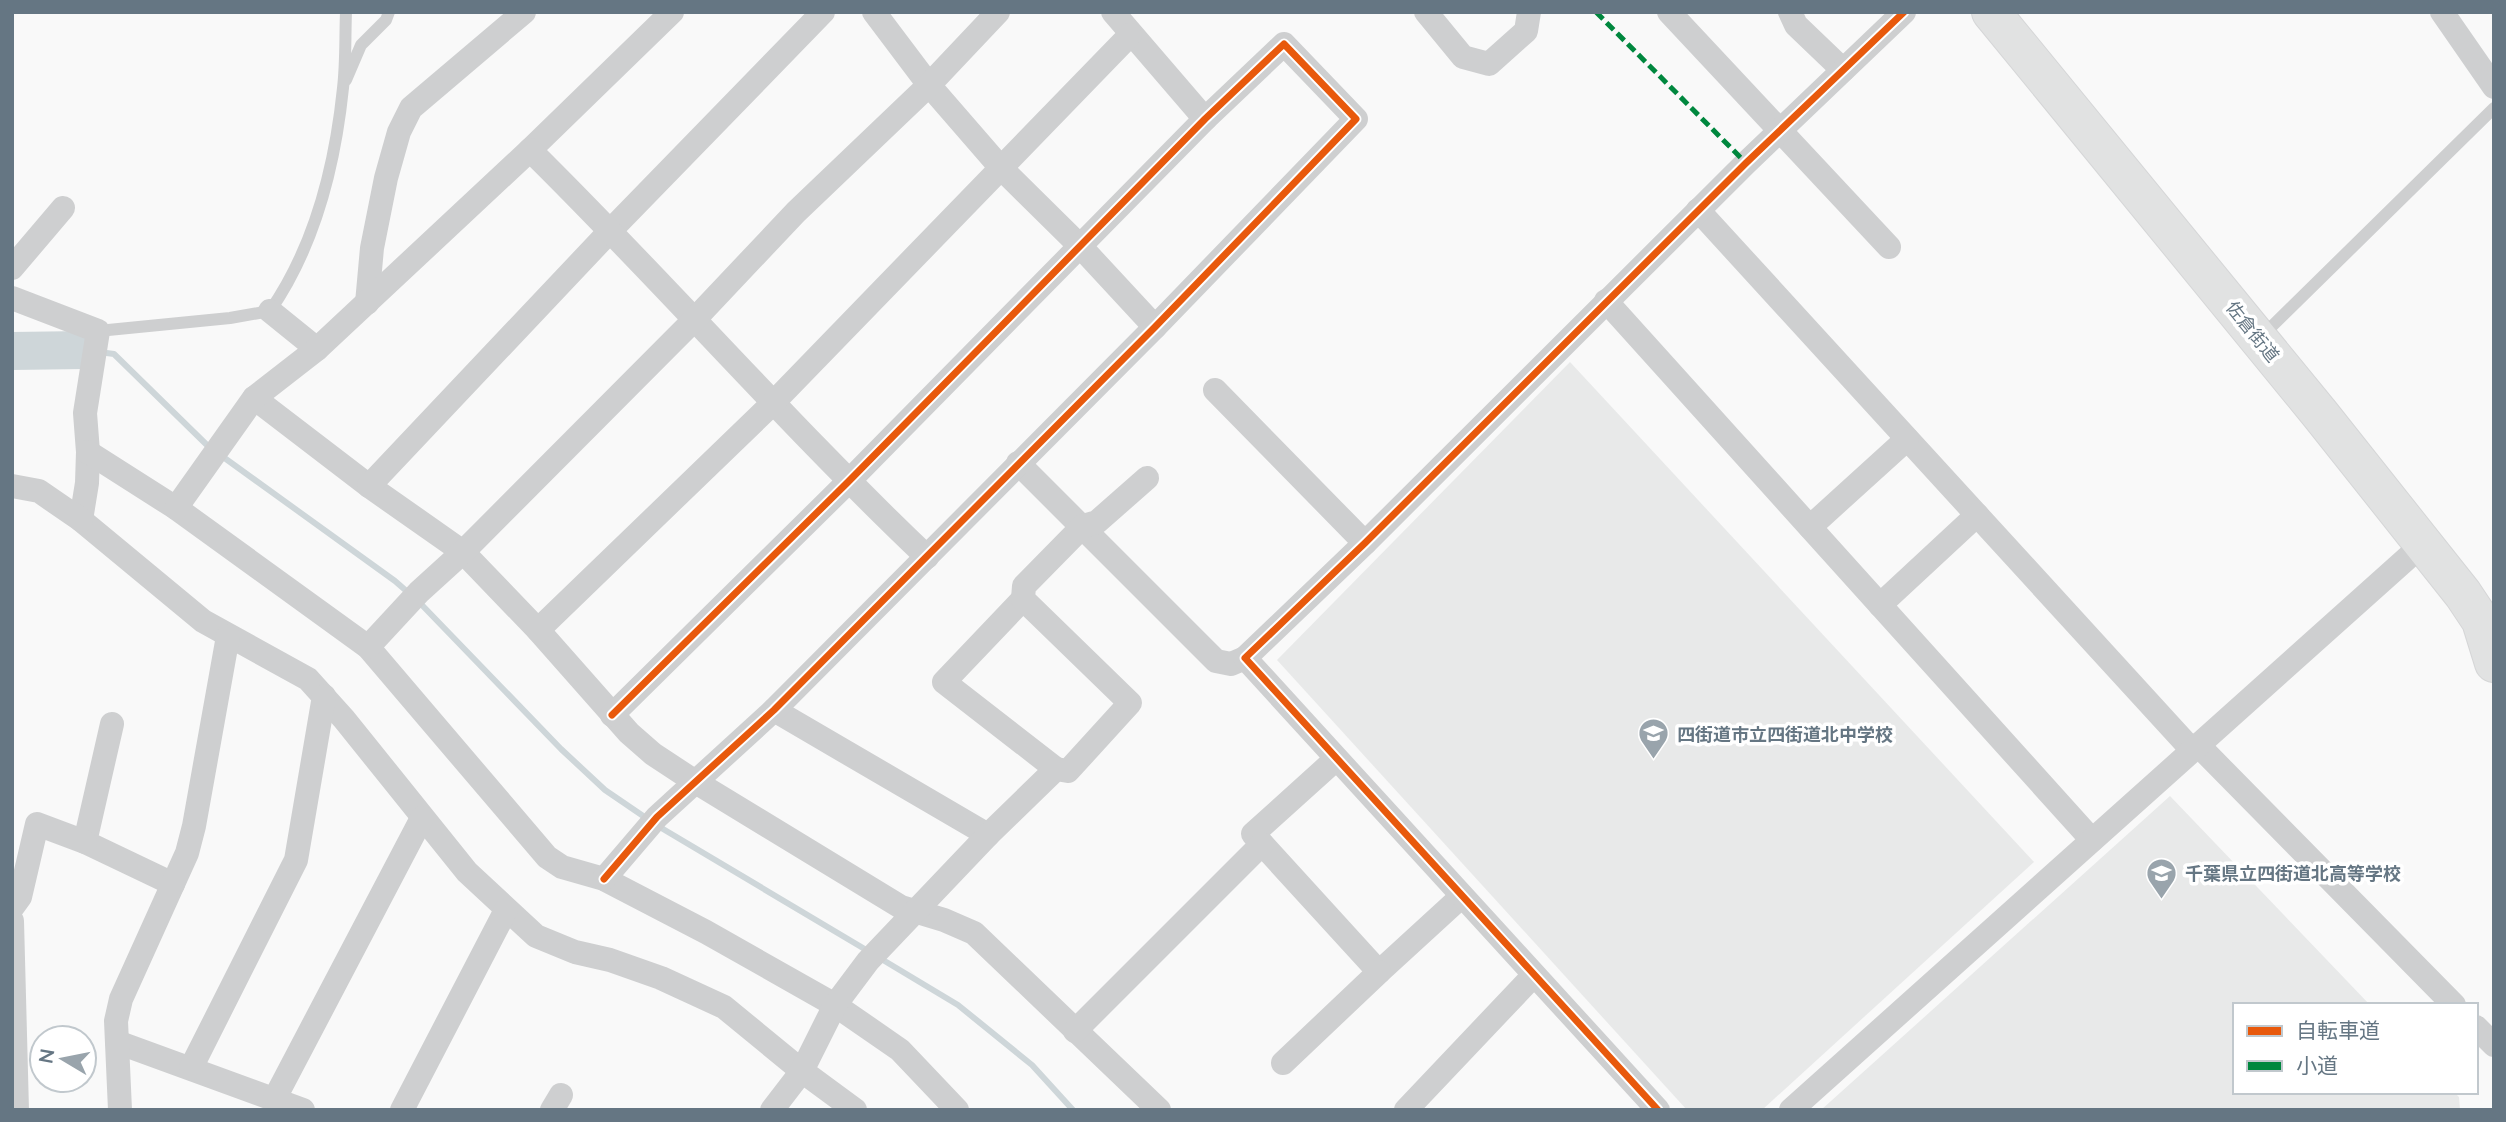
<svg xmlns="http://www.w3.org/2000/svg" width="2506" height="1122" viewBox="0 0 2506 1122" font-family="Lato,'Noto Sans JP',sans-serif">
<style>
.built{fill:#e8e9e9}
.lines{fill:none;stroke-linecap:round;stroke-linejoin:round}
.stream{stroke:#ced6d9;stroke-width:6}
.river{stroke:#ced6d9;stroke-width:38}
.primary-casing{stroke:#d5d6d7;stroke-width:40}
.service{stroke:#cecfd0;stroke-width:12}
.minor{stroke:#cecfd0;stroke-width:24}
.primary{stroke:#e1e2e2;stroke-width:38}
.quiet{stroke:#00873e;stroke-width:5;stroke-dasharray:10 5;stroke-linecap:butt}
.cycleway-casing{stroke:#fff;stroke-width:11}
.cycleway{stroke:#e8590c;stroke-width:7}
.labels{text-anchor:middle;dominant-baseline:central;stroke-width:7;stroke-linejoin:round;paint-order:stroke}
.street-label{font-size:18px;fill:#657683;stroke:#fff}
.poi-label{font-size:18px;font-weight:bold;fill:#657683;stroke:#fff;text-anchor:start}
</style>
<rect width="100%" height="100%" fill="#f9f9f9"/>
<g class="built">
<path d="M1570,362L2034,862L1762,1110H1687L1277,660Z"/>
<path d="M2170,796L2370,1005H2235V1092H2454L2459,1097L2460,1110H1821Z"/>
</g>
<g class="lines">
<g class="stream">
<path d="M99,352L114,354L210,448"/>
<path d="M219,454L395,581L411,595"/>
<path d="M419,602L561,749L605,790L649,820"/>
<path d="M658,826L868,951"/>
<path d="M878,957L958,1005L1032,1065L1073,1110"/>
</g>
<path class="river" d="M12,351L85,350"/>
<defs>
<path id="primary" d="M1991,12L2320,414L2463,594L2481,621L2494,663"/>
</defs>
<use href="#primary" class="primary-casing"/>
<g class="service">
<path d="M346,80L361,45L386,20L389,12"/>
<path d="M98,331L230,318L270,311C315,246 335,166 343,88C346,63 345,37 346,12"/>
<path d="M2262,336L2494,108"/>
</g>
<g class="minor">
<path d="M874,12L929,85L1001,168L1080,246L1155,327"/>
<path d="M1113,12L1205,119"/>
<path d="M1426,12L1463,57L1489,64L1526,31L1529,12"/>
<path d="M1669,12L1889,247"/>
<path d="M1790,12L1796,25L1843,70"/>
<path d="M2442,12L2494,87"/>
<path d="M530,150L672,12"/>
<path d="M1698,210L2192,750"/>
<path d="M12,268L63,208"/>
<path d="M12,298L98,331L85,413L88,452L87,483L81,520L203,621L308,679L344,719L467,872L536,936L575,952L610,960L661,978L724,1007L802,1071L855,1110"/>
<path d="M1606,301L2092,840"/>
<path d="M367,303L372,248L386,178L399,132L411,108L524,12"/>
<path d="M270,311L317,349"/>
<path d="M1215,390L1365,543"/>
<path d="M254,398L369,486L463,552L538,630L629,733L653,754L694,781L901,907L944,920L974,933L1159,1110"/>
<path d="M88,452L176,508L368,647L547,857L562,867L604,879L706,932L835,1005L900,1050L957,1110"/>
<path d="M1018,463L1216,661L1231,664L1245,658"/>
<path d="M12,486L39,491L81,520"/>
<path d="M369,486L611,230L823,12"/>
<path d="M176,508L254,398L317,349L530,150C665,283 789,426 927,557"/>
<path d="M1810,527L1907,439"/>
<path d="M1023,599L944,682L1056,769"/>
<path d="M1880,605L1977,515"/>
<path d="M538,630L773,403L1130,35"/>
<path d="M368,647L419,592L463,552L694,320L796,212L929,85L998,12"/>
<path d="M774,710L988,835"/>
<path d="M112,724L85,842L173,884"/>
<path d="M2198,745L2454,1005"/>
<path d="M1336,759L1253,834L1379,972L1462,896"/>
<path d="M604,879L657,817L774,710L1155,327L1356,119L1284,44L1205,119L848,482L612,715"/>
<path d="M12,908L20,897L37,824L85,842"/>
<path d="M12,921L17,1110"/>
<path d="M2476,1027L2494,1045"/>
<path d="M1075,1031L1262,844"/>
<path d="M117,1042L303,1110"/>
<path d="M1283,1063L1379,972"/>
<path d="M191,1068L296,860L324,696"/>
<path d="M275,1098L422,818"/>
<path d="M120,1110L116,1021L121,999L187,853L194,826L228,636"/>
<path d="M402,1110L506,910"/>
<path d="M552,1110L561,1095"/>
<path d="M772,1110L802,1071L835,1005L868,961L988,835L1056,769L1068,771L1130,703L1023,599L1024,586L1083,526L1097,522L1147,478"/>
<path d="M1406,1110L1534,975"/>
<path d="M1658,1110L1245,658L1365,543L1746,163L1904,12"/>
<path d="M1791,1110L2423,544"/>
</g>
<use href="#primary" class="primary"/>
<path class="quiet" d="M1596,12L1746,163"/>
<defs>
<g id="cycleway">
<path d="M604,879L657,817L774,710L1155,327L1356,119L1284,44L1205,119L848,482L612,715"/>
<path d="M1658,1110L1245,658L1365,543L1746,163L1904,12"/>
</g>
</defs>
<use href="#cycleway" class="cycleway-casing"/>
<use href="#cycleway" class="cycleway"/>
</g>
<defs>
<symbol id="school-pin" viewBox="-11 -11 22 30"><path d="M0 17L-7.5 6A9.5 9.5 0 1 1 7.5 6Z" fill="#99a4ac" stroke="#fff"/><path d="M0-5L7-2L0 1L-7-2ZM-4 1L0 2.5L4 1V4Q0 6-4 4Z" fill="#fff"/></symbol>
</defs>
<g fill-rule="evenodd">
<use href="#school-pin" x="1636" y="716" width="35" height="47"/>
<use href="#school-pin" x="2144" y="856" width="35" height="47"/>
</g>
<g class="labels">
<g class="street-label">
<text transform="translate(2253 331) rotate(51)">佐倉街道</text>
</g>
<g class="poi-label">
<text x="1677" y="734">四街道市立四街道北中学校</text>
<text x="2185" y="873">千葉県立四街道北高等学校</text>
</g>
</g>
<rect width="2506" height="1122" fill="none" stroke="#657683" stroke-width="28"/>
<rect x="2233" y="1003" width="245" height="91" fill="#ffffff" stroke="#c1c8cd" stroke-width="2"/>
<rect x="2247" y="1026" width="35" height="10" fill="#e8590c" stroke="#c1c8cd" stroke-width="2"/>
<text x="2296" y="1038" font-size="21" fill="#657683">自転車道</text>
<rect x="2247" y="1061" width="35" height="10" fill="#00873e" stroke="#c1c8cd" stroke-width="2"/>
<text x="2296" y="1073" font-size="21" fill="#657683">小道</text>
<g transform="translate(63 1059) rotate(280)"><circle r="33" fill="#ffffff" stroke="#c1c8cd" stroke-width="2"/>
<path d="M0-5L12 26L0 18L-12 26Z" fill="#99a4ac"/>
<text y="-10" font-size="19" font-weight="bold" text-anchor="middle" fill="#657683">N</text>
</g>
</svg>
